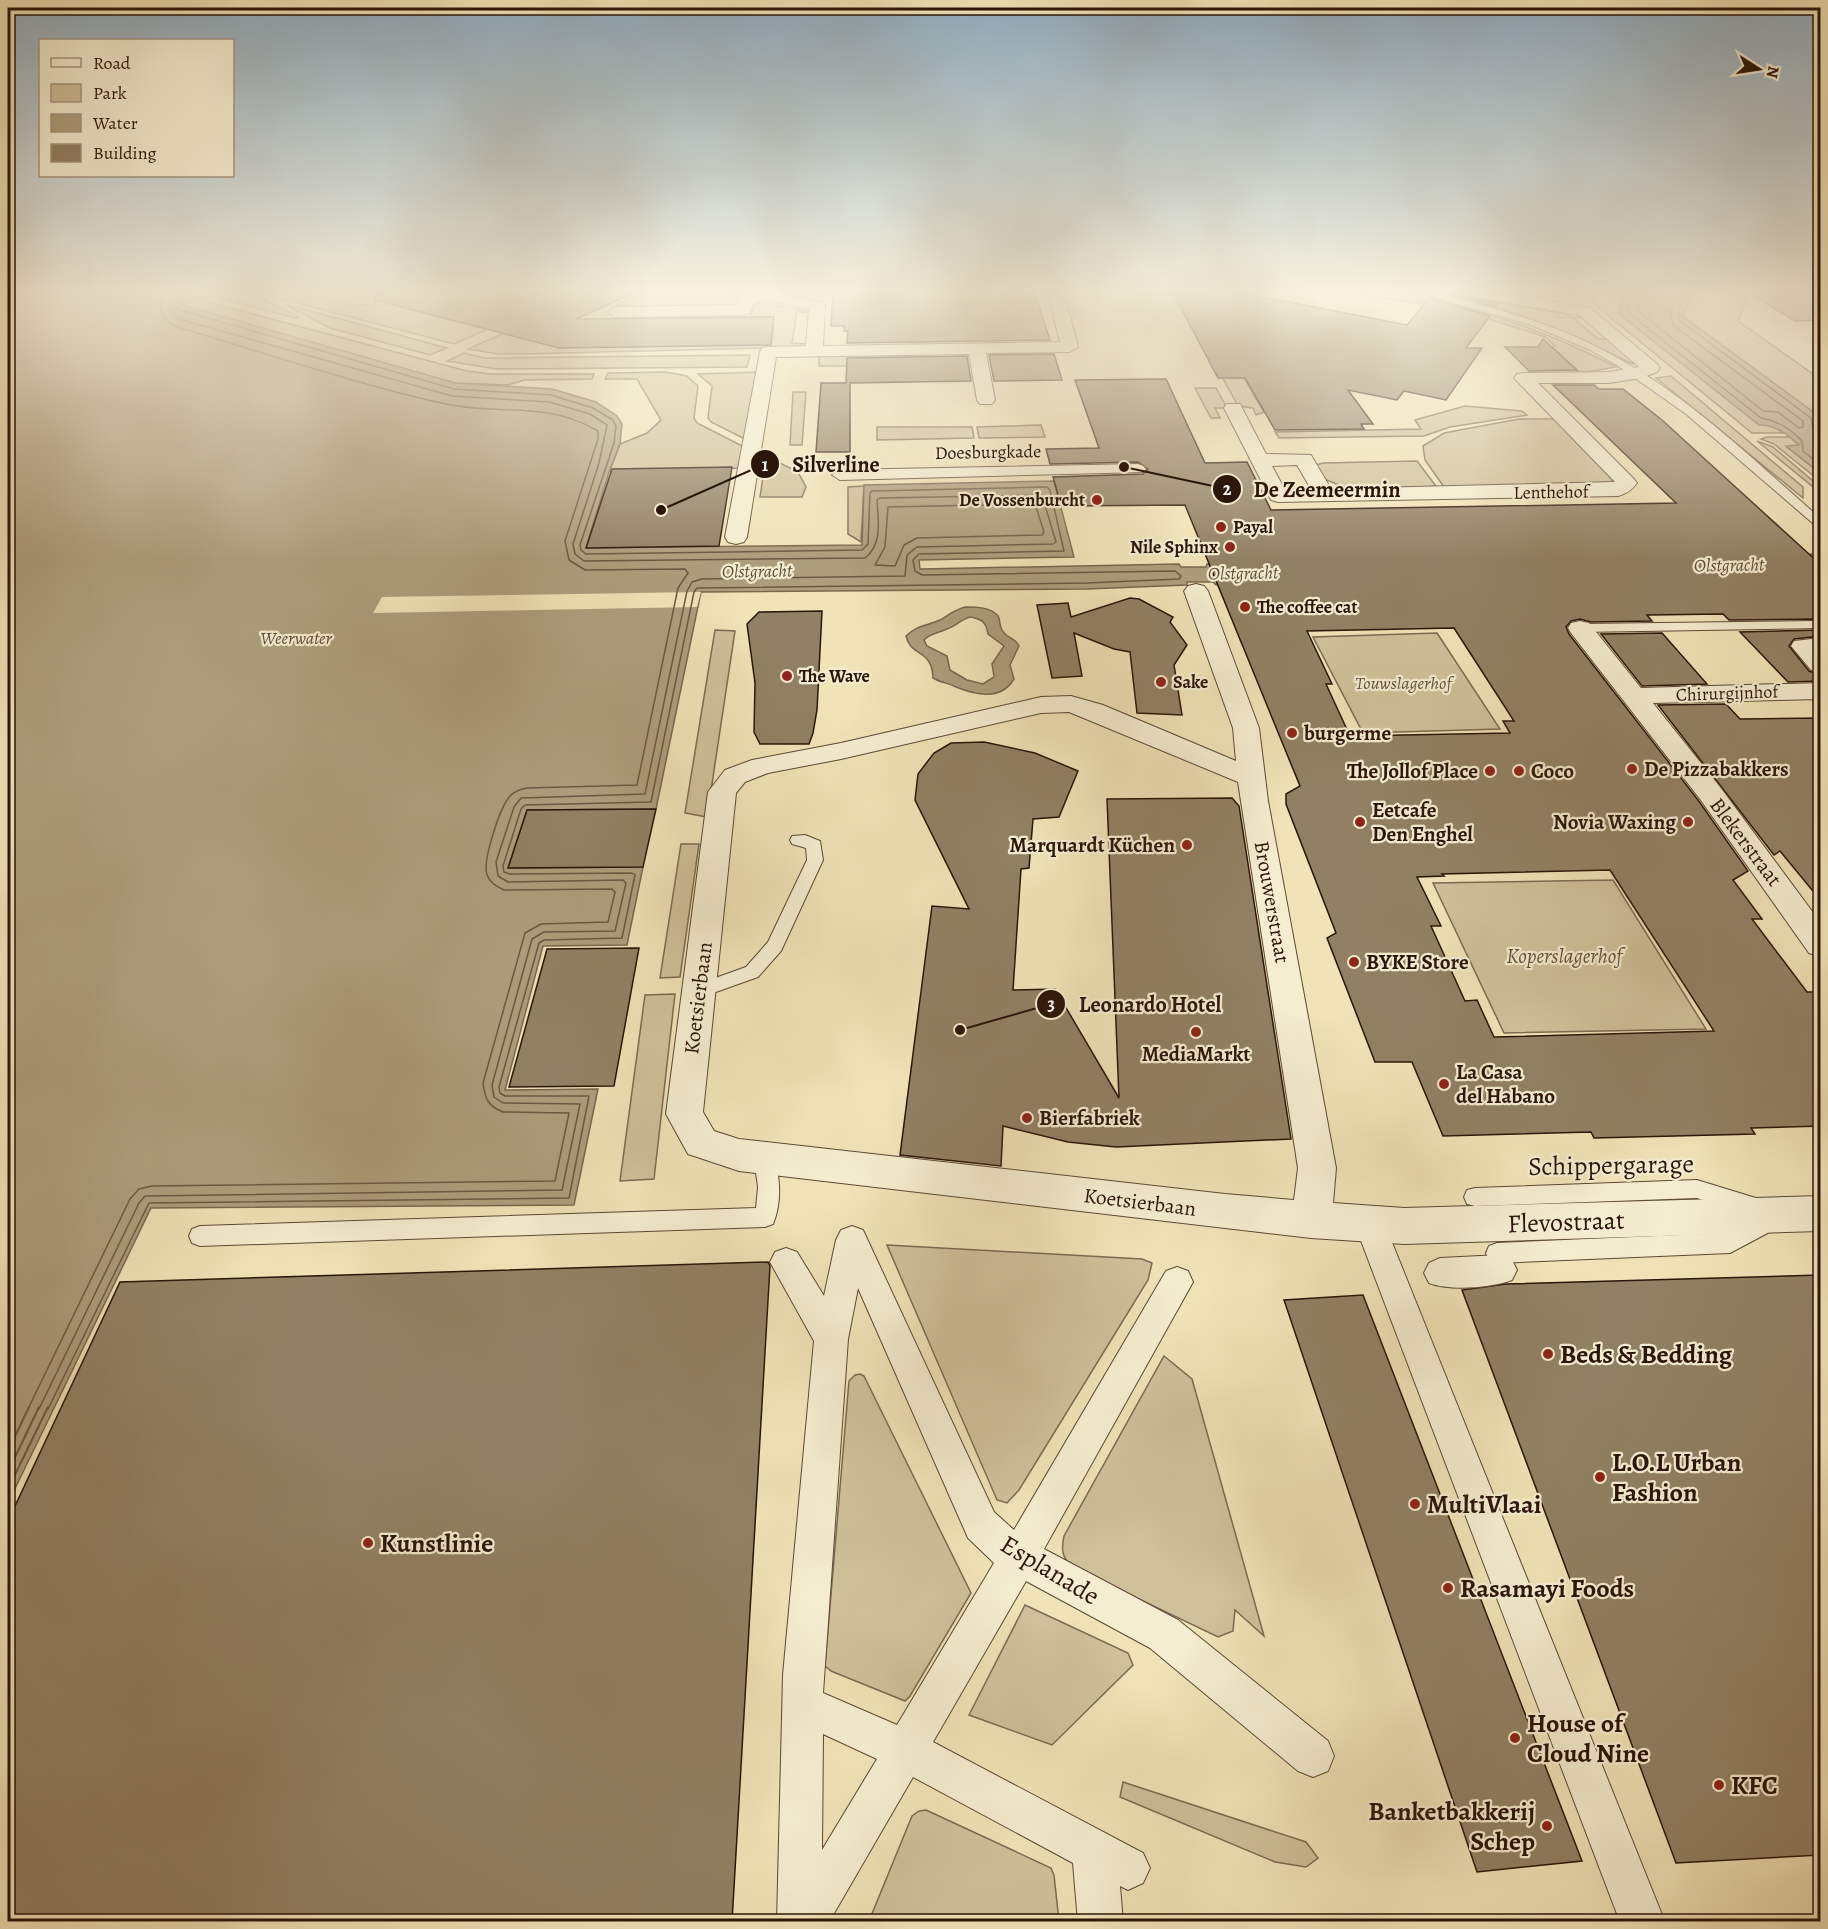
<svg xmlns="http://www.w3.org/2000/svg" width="1828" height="1929" viewBox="0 0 1828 1929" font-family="Alegreya,serif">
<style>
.green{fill:#cfc099;stroke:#7d6a51;stroke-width:1.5}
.water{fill:#ad9d7c;stroke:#79664e;stroke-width:1.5;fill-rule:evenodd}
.pier{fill:#f0e3b7}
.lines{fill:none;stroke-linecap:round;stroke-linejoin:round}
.shore-far1{stroke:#6c5842;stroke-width:1.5}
.shore{stroke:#6c5842;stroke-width:2}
.building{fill:#918063;stroke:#2b1409;stroke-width:1.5;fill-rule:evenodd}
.service-casing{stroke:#5c4834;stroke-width:2}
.pedestrian-casing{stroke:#5c4834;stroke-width:2}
.minor-casing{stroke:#5c4834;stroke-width:2}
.service{fill:#f5edd0;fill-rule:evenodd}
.pedestrian{fill:#f5edd0;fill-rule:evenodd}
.minor{fill:#f5edd0;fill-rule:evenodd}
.poi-dot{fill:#8f2418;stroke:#f5edd0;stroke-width:2}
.labels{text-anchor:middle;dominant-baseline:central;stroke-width:4.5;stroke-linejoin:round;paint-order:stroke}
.far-street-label{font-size:18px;fill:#2b1409;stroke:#f5edd0}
.far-poi-label{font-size:18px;font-weight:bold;fill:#2b1409;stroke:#f5edd0;text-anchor:start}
.far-water-label{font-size:18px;font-style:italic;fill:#5f4b37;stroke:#f5edd0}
.far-park-label{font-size:18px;font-style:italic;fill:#64503b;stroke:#f5edd0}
.poi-label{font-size:21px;font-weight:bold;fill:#2b1409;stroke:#f5edd0;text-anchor:start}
.street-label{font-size:21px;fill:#2b1409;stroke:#f5edd0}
.park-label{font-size:21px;font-style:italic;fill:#64503b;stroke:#f5edd0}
.near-street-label{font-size:26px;fill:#2b1409;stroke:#f5edd0}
.near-poi-label{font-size:26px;font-weight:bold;fill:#2b1409;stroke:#f5edd0;text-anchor:start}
.leader{fill:none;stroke:#2b1409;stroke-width:2}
.callout-dot{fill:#2b1409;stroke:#f5edd0;stroke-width:2}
.mark-label{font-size:18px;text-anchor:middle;font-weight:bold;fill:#fff}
.callout-label{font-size:22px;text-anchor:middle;font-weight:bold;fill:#2b1409;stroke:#f5edd0;stroke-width:4.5;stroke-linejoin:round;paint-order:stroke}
</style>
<rect width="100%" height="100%" fill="#f0e3b7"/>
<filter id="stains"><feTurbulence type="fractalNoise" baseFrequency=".00333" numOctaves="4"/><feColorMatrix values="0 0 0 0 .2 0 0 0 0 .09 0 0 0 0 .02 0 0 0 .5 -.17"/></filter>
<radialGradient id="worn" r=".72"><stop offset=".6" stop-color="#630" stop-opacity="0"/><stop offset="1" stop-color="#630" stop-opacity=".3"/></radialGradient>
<g class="green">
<path d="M220,291C250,291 273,304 299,317L295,318L211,296L200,300L467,371L490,374H594L592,379L524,380L508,385L455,383L178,304Z"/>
<path d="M251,291H300L355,306C367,301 377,309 389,304L471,325L495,326L454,344Z"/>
<path d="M646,291H723L744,296L740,305L632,308L633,305H616Z"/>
<path d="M1342,291C1360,291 1379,290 1397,291C1418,292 1441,300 1461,306C1515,321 1566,341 1616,367L1580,373L1551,347L1555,346L1545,337L1464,311Z"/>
<path d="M1431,291L1471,294L1469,296L1472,298L1555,312L1556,315L1563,318L1571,317L1557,312L1559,309L1584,317L1573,318L1598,339H1612L1635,361L1633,364C1568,333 1502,304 1431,291Z"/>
<path d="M1600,291H1628L1618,312L1783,433H1752L1593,303Z"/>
<path d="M1693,291H1728L1747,297L1738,321L1820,379V417L1683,316Z"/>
<path d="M759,302L811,312H797L792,343L807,344V347L520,354H498L468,349L511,330L585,347L770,345L774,317H751L755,304Z"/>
<path d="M288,306V305L447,348L430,355L330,328Z"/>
<path d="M464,353L484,358L750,355L747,367L496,369L447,361Z"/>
<path d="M908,353L909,366H819V354Z"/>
<path d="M1219,371L1243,376L1264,412L1256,415L1253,408L1238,406Z"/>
<path d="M666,372L687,376L698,386L694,418L697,423L746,448L743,468L609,472L620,444L647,433L661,420L637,379H605L608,373Z"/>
<path d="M760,372L749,441L711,422L708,418L712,386L698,374Z"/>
<path d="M1671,376L1803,487V498L1656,378Z"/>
<path d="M1195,388H1216L1227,408H1215L1220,418H1211Z"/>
<path d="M793,392H806L802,445H790Z"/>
<path d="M1465,406L1522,411L1527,415L1450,427L1424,436L1279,438L1275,432L1421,429L1415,420Z"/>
<path d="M1519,419H1556L1613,479L1608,485L1446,490L1425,460L1423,446L1444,433Z"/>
<path d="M1041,425L1045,437L979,438L977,427Z"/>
<path d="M877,427H972L974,438L877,440Z"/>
<path d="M1767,437H1790L1800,446L1787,447L1820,473V481L1774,444L1761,439Z"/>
<path d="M1757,441L1773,447L1820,487L1812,486Z"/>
<path d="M766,456L798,472L806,487L802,497H760Z"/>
<path d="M1417,461L1436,486L1353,491L1322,478L1316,465L1323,463Z"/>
<path d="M864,486L861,542L848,534V487Z"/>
<path d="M715,630L735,631L707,817L685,813Z"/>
<path d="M1437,633L1500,729L1363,733L1313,637Z"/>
<path d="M681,844H699L680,977L660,978Z"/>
<path d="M1613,880L1706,1029L1504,1033L1433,883Z"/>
<path d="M675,994L654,1179L620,1181L645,995Z"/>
<path d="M887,1245L1142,1259L1152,1263L1148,1280L1019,1490L1007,1503L997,1500Z"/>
<path d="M1164,1356L1192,1379L1264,1636L1235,1610L1233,1631L1218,1637L1072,1567C1062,1557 1061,1550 1064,1536Z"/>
<path d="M860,1374L864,1376L971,1593L910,1696L905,1701L831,1671L825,1666L849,1381L855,1375Z"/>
<path d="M1025,1605L1128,1653L1133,1665L1052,1745L969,1715Z"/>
<path d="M1123,1782L1306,1842L1318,1858L1306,1867L1275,1862L1120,1797Z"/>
<path d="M926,1810L1051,1868L1054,1875L1059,1921H869L912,1816L919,1811Z"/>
</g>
<g class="water">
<path d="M8,291H220L179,304L455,383L552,389L596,402L617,416L622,424L620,444L609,472L586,548L862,545L864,485L1054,481L1074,557L919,560L920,569L1179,564L1181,567H1206L1207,564L1812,554L1820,556V574L1268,584L1216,585L1213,582H1187V585L1087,589L701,592L656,809L527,810L508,868L643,867L627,945L543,946L505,1090L598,1089L574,1205L151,1208L8,1503Z"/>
<path d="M1628,291H1693L1683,317L1820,417V424H1815L1820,428V473L1786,446L1799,445C1787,434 1776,425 1759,425L1618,313Z"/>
<path d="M966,607C976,607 991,607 998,616C1001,621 999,626 1002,630C1006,638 1016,638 1019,646L1010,665L1014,679C1001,701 976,695 956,687C949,683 941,683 933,678C932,648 911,658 906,636C917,625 927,626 940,620C949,615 955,609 966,607ZM970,617C982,619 986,622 988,634L1004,646L992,664L994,677L983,684L967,680L950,670L947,656L927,646L924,640C930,633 939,633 947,629C956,626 960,620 970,617Z"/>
</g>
<path class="pier" d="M701,592L697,607L373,613L382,597Z"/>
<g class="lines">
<g class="shore-far1">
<path d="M1633,291L1627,312L1761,418C1778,421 1790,428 1802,441L1803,451L1820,465"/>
<path d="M1641,291L1637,310L1763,411L1778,412L1799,428L1803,427V421L1674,326L1670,314L1679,291"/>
<path d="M1687,291L1678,314L1680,321L1811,418L1813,429L1820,433"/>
<path d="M1035,504L1044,532L1042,535L917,538L904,545L895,566L875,565L885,547L888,507Z"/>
<path d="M28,1409L130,1199L139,1189L152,1186L555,1181L569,1113L503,1112C488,1106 485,1099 483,1083L525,933L541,924L608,922L615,892L612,889L504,890C497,887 490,883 487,875C482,861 500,807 510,796C515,791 521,789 527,788L637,785L678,588L688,573L685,569L585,570L569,560L565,541L598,439V431C545,400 502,416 446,404C355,384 266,353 177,327C161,319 157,307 163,291"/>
<path d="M39,1409L139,1203L145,1196L562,1190L580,1104L503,1103L494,1097L492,1085L532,939L544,932L615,931L626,883L623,880L508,882L498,876L496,862L514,807L521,798L645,794L687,591L692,582L702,579L905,576L907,555L917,547L1053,544L1056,542L1042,495L880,498L877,500C878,520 883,544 865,558L584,561L575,554L573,544L599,463L607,425L590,414L549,402L452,396L179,319C167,311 166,301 176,291"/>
<path d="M48,1409L149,1203L569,1198L589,1096H505L500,1093L499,1087L539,943L544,940L622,938L635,875L632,873L510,874L504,872L503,866L521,809L525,805L651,802L694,592L697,588L1087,583L1179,579L1181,576L1175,571L922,575L915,571L913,560L919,554L1064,551L1050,490L1047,487L872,491L870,493L868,544L862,550L586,554L581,550L580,545L614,443L616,426L613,420L593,408L551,395L454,389L177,309L176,303L179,298L199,291"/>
</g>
<g class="shore">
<path d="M8,1451L29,1407"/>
<path d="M8,1472L39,1407"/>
<path d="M8,1489L48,1407"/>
</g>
</g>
<g class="building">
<path d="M376,291H511L514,296L524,299L535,291H638L576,319L774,317L771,345L559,348L375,300Z"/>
<path d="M833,291H1034L1050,340L847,343L848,331H844V326H831Z"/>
<path d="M1172,291H1232L1407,325L1429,298L1490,316L1466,348H1482L1446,400L1404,391L1397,400L1348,390L1373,424H1361L1364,429L1275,430L1245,378H1218Z"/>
<path d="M1437,291H1462L1471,298L1499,303L1496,307Z"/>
<path d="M1746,291H1821V320L1795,321Z"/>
<path d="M1543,339L1577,370L1529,371L1505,347H1538Z"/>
<path d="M1054,354L1062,380L994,381L989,355Z"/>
<path d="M967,356L971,381L850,383V452H816L821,383H846L847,358Z"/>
<path d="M1166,379L1205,463L1247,462L1271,510L1676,503L1553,385H1594L1599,389H1623L1662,420L1821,565V623L1814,619L1729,620L1723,614L1647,615L1652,621L1591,622L1580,619L1571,621L1566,627L1569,634L1698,800L1748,871L1733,880L1762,919H1752L1807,992H1821V1126L1751,1128L1755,1134L1594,1138L1591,1132L1443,1136L1412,1062H1375L1327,938L1336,933L1286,804V794L1300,786L1185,505L1061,506L1053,477L1143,474L1148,469L1138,462L1050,464L1046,449L1099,448L1075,380ZM1454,628L1514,721H1503L1510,733L1350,736L1326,684H1332L1307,631ZM1610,870L1714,1031L1494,1037L1477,1000L1465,1001L1431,926H1441L1417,877L1444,876L1442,874Z"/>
<path d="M732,467L719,546L586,548L612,469Z"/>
<path d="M1130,598L1139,599L1173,617L1170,622L1187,645L1174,665L1182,715L1137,713L1130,652L1114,649L1074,633L1082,676L1052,678L1037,605L1068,603L1071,617Z"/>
<path d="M822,611L817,710L813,733L809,744H760L754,732L755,683L747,624L759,612Z"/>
<path d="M1821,630V636L1794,639L1789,646L1809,671L1821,675V681L1788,682L1740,632Z"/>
<path d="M1662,633L1707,684L1642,686L1601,634Z"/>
<path d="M1726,704L1740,719L1821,718V901L1780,851L1774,855L1658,705Z"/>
<path d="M984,742L1035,753L1078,771L1059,817L1033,819L1029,868L1021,869L1013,990L1055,989L1119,1098L1107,799L1232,798L1239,806L1291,1139L1116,1147L1068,1142L1003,1126L1001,1166L900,1155L932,906L969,909L915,800L918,774L934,753L951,743Z"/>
<path d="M656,809L643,867L508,868L527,810Z"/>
<path d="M639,948L614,1086L509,1087L547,949Z"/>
<path d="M768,1262L770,1266L732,1922H8V1521L120,1282Z"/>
<path d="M1821,1275V1855L1676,1863L1462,1290L1506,1284Z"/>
<path d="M1363,1295L1582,1861L1477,1872L1284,1300Z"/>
</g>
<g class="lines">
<defs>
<g id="service">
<path d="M1411,291C1440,291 1468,301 1495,309C1539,321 1582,337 1621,360C1695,402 1757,463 1820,518V527L1816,526L1686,414L1615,364L1588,349L1531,325Z"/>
<path d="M1814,621L1820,625L1819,628L1580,632L1573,628L1580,624Z"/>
<path d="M805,835L820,841L823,860L781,951L758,977L699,998L693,996L690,991L693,986L746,967L768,942L807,860L806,848L792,844L790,840L792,836Z"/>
<path d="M764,1149L771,1152C781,1172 782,1203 773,1224L765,1227L200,1246L192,1243L189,1236L192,1229L200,1226L756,1208L758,1187L754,1158L757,1152Z"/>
<path d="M1697,1180L1759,1199L1762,1206L1759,1213L1751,1216L1697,1198L1475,1206L1467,1204L1464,1197L1467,1190L1475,1188Z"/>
<path d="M1769,1211L1777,1214L1780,1221L1777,1228L1730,1253L1497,1263L1489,1260L1486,1253L1489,1246L1497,1243L1727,1233Z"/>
</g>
<g id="pedestrian">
<path d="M1138,464L1143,466L1146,469L1143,472L840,480L832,475L840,470Z"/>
<path d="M1370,1211L1381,1215L1385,1225L1665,1922H1620L1355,1225L1359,1215Z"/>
<path d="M852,1226L863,1230L994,1512L1014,1530L1166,1271L1177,1267L1188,1271L1193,1282L1044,1549L1178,1620L1328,1741L1334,1756L1328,1771L1313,1777L1298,1771L1150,1648L1026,1581L933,1742L1143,1853L1150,1868L1143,1883L1128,1890L1120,1886L1123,1922H1078L1073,1863L913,1777L829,1922H777L783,1675L814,1341L770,1262L775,1252L786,1248L797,1252L824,1296L836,1240L841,1230ZM858,1288L968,1538L994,1563L897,1725L823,1693L848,1339ZM823,1734L877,1759L822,1850Z"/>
<path d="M1501,1255L1512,1260L1517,1270L1512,1280C1492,1288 1449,1291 1429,1283L1424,1273L1429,1263L1440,1258Z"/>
</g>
<g id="minor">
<path d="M513,291H532L533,292L525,297L515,294Z"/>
<path d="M741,291H771L823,303L825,306L823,346L1060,342L1049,297L1054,291H1069L1065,297L1078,347L1070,352L986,353L995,400L992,404H980L977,400L969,354L776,357L747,537L744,542L736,544L728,542L725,537L760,352L762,348L768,347L806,346L809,309L763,299L754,303L750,313L744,315L615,317L607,312L615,307L738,305L741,297L746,295Z"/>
<path d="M1464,291H1499L1590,308L1657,364L1660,368L1657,372L1641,378L1609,383H1538L1634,479L1637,483C1632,490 1626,494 1618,496L1278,502L1271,500L1224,408L1226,404H1240L1266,454L1311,455L1331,489L1615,482L1514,378L1517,374L1523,373L1609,372L1639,367L1579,315L1471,296ZM1297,465L1311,489L1285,490L1272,466Z"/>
<path d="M1196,584L1204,586L1208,591L1259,728L1268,801L1336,1168L1333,1203L1404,1208L1820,1196V1231L1404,1244L1311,1238L739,1171L688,1154L666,1114L708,792L725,770L752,760L841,743L1041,697L1071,696L1103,705L1236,761L1233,728L1184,591L1188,586ZM1069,712L1238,782L1298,1168L1294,1200L1225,1194L739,1139L714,1131L703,1112L736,793L745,782L768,773L841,759L1041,713Z"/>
<path d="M1580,621L1589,623L1641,688L1820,683V699L1653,703L1720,787L1820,922V957L1809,953L1700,799L1571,633L1568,628L1571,623Z"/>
<path d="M1820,638V673L1811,670L1791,646L1794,641Z"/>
</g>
</defs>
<use href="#service" class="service-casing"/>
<use href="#pedestrian" class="pedestrian-casing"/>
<use href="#minor" class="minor-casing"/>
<use href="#service" class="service"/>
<use href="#pedestrian" class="pedestrian"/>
<use href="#minor" class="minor"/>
</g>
<linearGradient id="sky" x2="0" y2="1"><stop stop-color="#90abbd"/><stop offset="0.52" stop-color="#f8f2df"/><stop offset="1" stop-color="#f8f2df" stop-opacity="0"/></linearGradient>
<rect width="1828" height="561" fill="url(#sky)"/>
<g class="poi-dot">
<circle cx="1097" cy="500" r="6"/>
<circle cx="1221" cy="527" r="6"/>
<circle cx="1230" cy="547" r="6"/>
<circle cx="1245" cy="607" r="6"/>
<circle cx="787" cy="676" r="6"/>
<circle cx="1161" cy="682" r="6"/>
<circle cx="1292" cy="733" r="6"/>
<circle cx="1632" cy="769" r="6"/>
<circle cx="1490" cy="771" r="6"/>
<circle cx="1519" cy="771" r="6"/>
<circle cx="1360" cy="822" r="6"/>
<circle cx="1688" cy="822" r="6"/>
<circle cx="1187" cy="845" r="6"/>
<circle cx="1354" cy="962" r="6"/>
<circle cx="1196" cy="1032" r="6"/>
<circle cx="1444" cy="1084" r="6"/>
<circle cx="1027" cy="1118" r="6"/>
<circle cx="1548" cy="1354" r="6"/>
<circle cx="1600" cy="1477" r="6"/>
<circle cx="1415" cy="1504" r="6"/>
<circle cx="368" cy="1543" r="6"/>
<circle cx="1448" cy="1588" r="6"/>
<circle cx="1515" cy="1738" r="6"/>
<circle cx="1719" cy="1785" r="6"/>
<circle cx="1547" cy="1826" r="6"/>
</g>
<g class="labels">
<g class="far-street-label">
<text transform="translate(988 452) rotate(-1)">Doesburgkade</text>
<text transform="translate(1551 492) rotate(-1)">Lenthehof</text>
<text transform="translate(1727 693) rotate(-2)">Chirurgijnhof</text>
</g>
<g class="far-poi-label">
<text x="1085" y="500" text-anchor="end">De Vossenburcht</text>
<text x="1233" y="527">Payal</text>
<text x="1218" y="547" text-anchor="end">Nile Sphinx</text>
<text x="1257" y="607">The coffee cat</text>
<text x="799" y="676">The Wave</text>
<text x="1173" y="682">Sake</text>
</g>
<g class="far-water-label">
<text transform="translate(1729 565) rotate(-1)">Olstgracht</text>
<text transform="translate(757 571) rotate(-1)">Olstgracht</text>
<text transform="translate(1243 573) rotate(-1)">Olstgracht</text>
<text x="296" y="638">Weerwater</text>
</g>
<g class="far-park-label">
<text x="1403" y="683">Touwslagerhof</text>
</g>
<g class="poi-label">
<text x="1304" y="733">burgerme</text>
<text x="1644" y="769">De Pizzabakkers</text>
<text x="1478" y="771" text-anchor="end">The Jollof Place</text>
<text x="1531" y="771">Coco</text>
<text x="1372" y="810">Eetcafe<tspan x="1372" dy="24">Den Enghel</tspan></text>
<text x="1676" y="822" text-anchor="end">Novia Waxing</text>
<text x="1175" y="845" text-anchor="end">Marquardt Küchen</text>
<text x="1366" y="962">BYKE Store</text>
<text x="1196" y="1054" text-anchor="middle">MediaMarkt</text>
<text x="1456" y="1072">La Casa<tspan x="1456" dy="24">del Habano</tspan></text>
<text x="1039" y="1118">Bierfabriek</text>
</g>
<g class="street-label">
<text transform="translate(1746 842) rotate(53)">Blekerstraat</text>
<text transform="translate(1272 902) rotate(80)">Brouwerstraat</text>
<text transform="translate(698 998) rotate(-83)">Koetsierbaan</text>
<text transform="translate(1140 1202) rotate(7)">Koetsierbaan</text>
</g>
<g class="park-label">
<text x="1564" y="956">Koperslagerhof</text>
</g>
<g class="near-street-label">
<text transform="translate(1611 1165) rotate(-1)">Schippergarage</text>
<text transform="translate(1566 1222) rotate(-2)">Flevostraat</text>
<text transform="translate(1050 1570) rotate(31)">Esplanade</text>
</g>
<g class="near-poi-label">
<text x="1560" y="1354">Beds &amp; Bedding</text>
<text x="1612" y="1462">L.O.L Urban<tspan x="1612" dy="30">Fashion</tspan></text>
<text x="1427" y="1504">MultiVlaai</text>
<text x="380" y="1543">Kunstlinie</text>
<text x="1460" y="1588">Rasamayi Foods</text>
<text x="1527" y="1723">House of<tspan x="1527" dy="30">Cloud Nine</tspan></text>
<text x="1731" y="1785">KFC</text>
<text x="1535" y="1811" text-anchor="end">Banketbakkerij<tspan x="1535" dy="30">Schep</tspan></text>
</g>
</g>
<path class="leader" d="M661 510L765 464M1124 467L1227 489M960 1030L1051 1004"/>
<g class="callout-dot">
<circle cx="661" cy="510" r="6"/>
<circle cx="1124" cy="467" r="6"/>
<circle cx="960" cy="1030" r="6"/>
<circle cx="765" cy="464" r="15"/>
<circle cx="1227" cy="489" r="15"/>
<circle cx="1051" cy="1004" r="15"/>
</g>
<g class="mark-label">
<text x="765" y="471">1</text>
<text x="1227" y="495">2</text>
<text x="1051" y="1010">3</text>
</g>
<g class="callout-label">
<text x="836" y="472">Silverline</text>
<text x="1327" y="497">De Zeemeermin</text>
<text x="1150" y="1012">Leonardo Hotel</text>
</g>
<rect width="1828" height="1929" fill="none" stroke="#f0e3b7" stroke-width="30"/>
<rect x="9" y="9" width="1810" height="1911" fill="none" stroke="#2b1409" stroke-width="3"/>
<rect x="15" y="15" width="1798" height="1899" fill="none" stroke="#2b1409" stroke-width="1.5"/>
<rect x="39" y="39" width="195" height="138" fill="#f5edd0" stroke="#a49680" stroke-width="1.5"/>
<rect x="51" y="58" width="30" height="9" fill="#f5edd0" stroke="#a49680" stroke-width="1.5"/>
<text x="93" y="69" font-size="18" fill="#2b1409">Road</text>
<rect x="51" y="84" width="30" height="18" fill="#cfc099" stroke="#a49680" stroke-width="1.5"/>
<text x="93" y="99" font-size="18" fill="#2b1409">Park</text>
<rect x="51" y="114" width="30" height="18" fill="#ad9d7c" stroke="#a49680" stroke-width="1.5"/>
<text x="93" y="129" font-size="18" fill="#2b1409">Water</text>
<rect x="51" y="144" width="30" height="18" fill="#918063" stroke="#a49680" stroke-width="1.5"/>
<text x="93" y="159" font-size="18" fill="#2b1409">Building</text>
<g transform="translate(1759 69) rotate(102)" stroke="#f5edd0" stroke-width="4.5" paint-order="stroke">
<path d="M0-4.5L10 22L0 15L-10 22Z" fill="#2b1409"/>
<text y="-9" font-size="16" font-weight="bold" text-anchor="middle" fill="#2b1409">N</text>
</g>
<rect width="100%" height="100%" filter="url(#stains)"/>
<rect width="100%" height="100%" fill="url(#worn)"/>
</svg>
